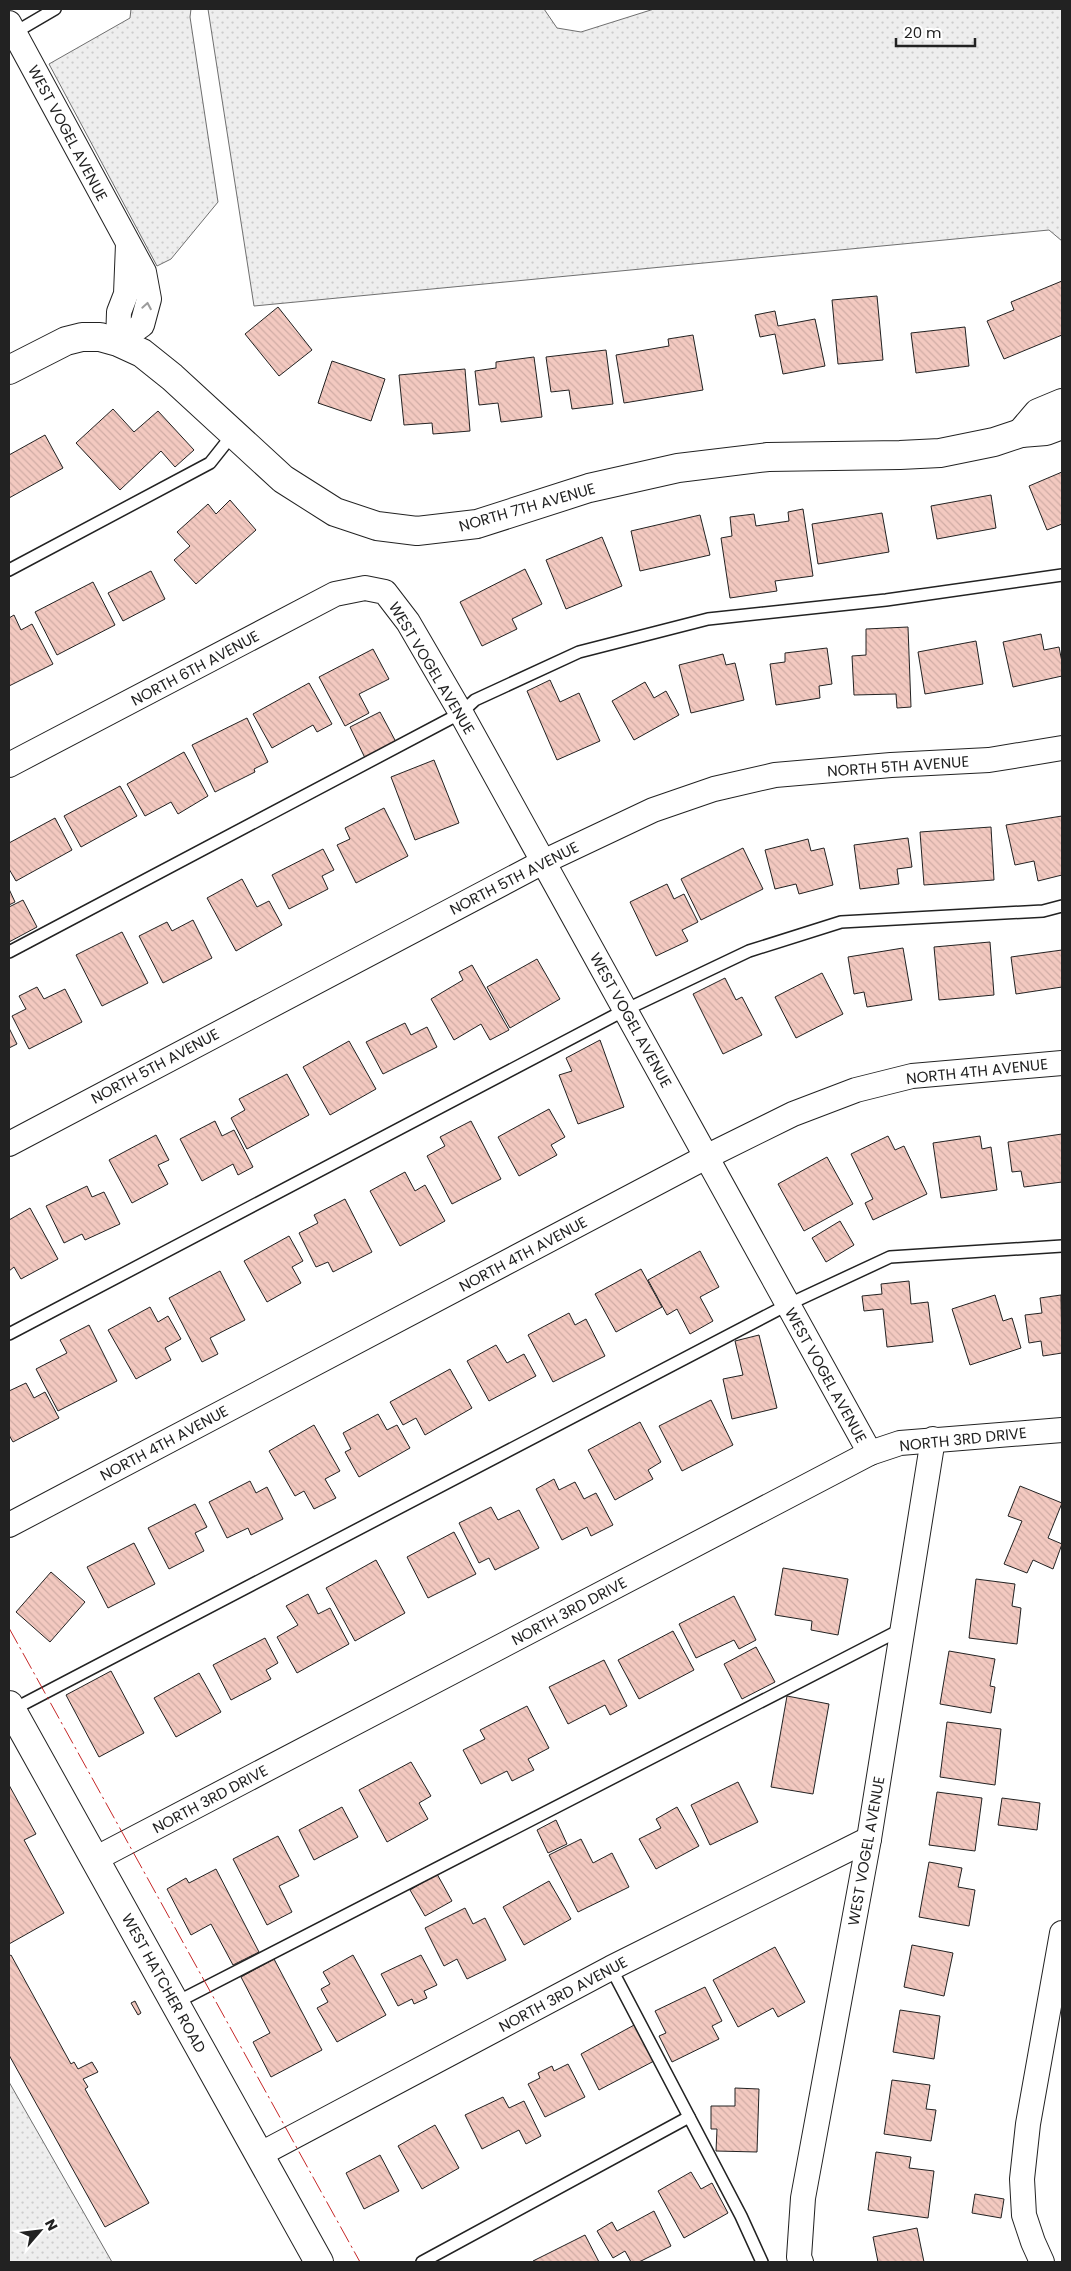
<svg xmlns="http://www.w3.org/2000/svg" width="1071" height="2271" viewBox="0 0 1071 2271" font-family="Poppins,sans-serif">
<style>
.green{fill:url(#green-dots);stroke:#6f6f6f}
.building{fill:url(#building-back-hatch);stroke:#222}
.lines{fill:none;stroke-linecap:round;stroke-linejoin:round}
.lane-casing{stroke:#222;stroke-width:14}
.street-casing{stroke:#222;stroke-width:26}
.secondary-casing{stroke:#222;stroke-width:30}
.lane{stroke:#fff;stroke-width:11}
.street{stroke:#fff;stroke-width:24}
.secondary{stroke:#fff;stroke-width:28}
.power{stroke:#c62828;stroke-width:1;stroke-dasharray:18 4 2.5 4;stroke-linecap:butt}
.oneway{stroke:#9c9c9c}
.labels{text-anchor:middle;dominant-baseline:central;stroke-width:4;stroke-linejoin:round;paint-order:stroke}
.street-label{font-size:15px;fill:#222;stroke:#fff}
</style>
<defs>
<pattern id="green-dots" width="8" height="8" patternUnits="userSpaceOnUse" patternTransform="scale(1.25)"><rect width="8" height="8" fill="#eee"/><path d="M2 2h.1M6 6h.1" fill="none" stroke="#ccc" stroke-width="1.8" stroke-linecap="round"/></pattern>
<pattern id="building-back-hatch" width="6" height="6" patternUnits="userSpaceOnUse" patternTransform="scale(1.25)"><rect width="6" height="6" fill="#f3c9c0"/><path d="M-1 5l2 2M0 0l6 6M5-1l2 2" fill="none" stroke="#d0aca5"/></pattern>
</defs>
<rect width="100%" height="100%" fill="#fff"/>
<g class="green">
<path d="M131,9H191L190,17L218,202L171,259L157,266L49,64L130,18Z"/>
<path d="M208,9H544L557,28L581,32L654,9H1062V241L1049,230L254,306Z"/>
<path d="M9,2082L112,2262H9Z"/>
</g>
<g class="building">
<path d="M1062,281V335L1004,359L987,321L1014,310L1011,302Z"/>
<path d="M877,296L883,360L838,364L832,300Z"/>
<path d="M278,307L312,350L279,376L245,334Z"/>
<path d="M775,311L778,326L815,319L825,366L783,374L775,334L760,337L755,315Z"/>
<path d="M965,327L969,366L916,373L911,333Z"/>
<path d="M693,335L703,390L624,403L616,355L669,346L668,339Z"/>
<path d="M606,350L613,404L572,409L569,390L551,392L546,357Z"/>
<path d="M534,357L542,417L501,422L498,403L479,405L475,371L496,368V362Z"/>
<path d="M332,361L385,379L371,421L318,403Z"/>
<path d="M465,369L470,431L433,434L432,423L404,425L399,375Z"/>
<path d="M113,409L134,432L158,411L194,450L175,467L161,451L120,490L76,443Z"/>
<path d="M45,435L63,468L9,498V455Z"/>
<path d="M1062,472V524L1047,530L1029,486Z"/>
<path d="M991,495L996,528L937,539L931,506Z"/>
<path d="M230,500L256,530L196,584L174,560L190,546L177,532L208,504L216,514Z"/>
<path d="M803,509L813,576L775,581L777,591L730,598L721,538L732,536L730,517L754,514L756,526L789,521L788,512Z"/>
<path d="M882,513L889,552L818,564L812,524Z"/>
<path d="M700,515L710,555L640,571L631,531Z"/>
<path d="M602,537L622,586L566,609L546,560Z"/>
<path d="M525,569L542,604L512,619L517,629L482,646L460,602Z"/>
<path d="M151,571L165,599L123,621L108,593Z"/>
<path d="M93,582L115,625L57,655L35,612Z"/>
<path d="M14,615L21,630L32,624L53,664L9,686V618Z"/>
<path d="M908,627L911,707L897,708L896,694L854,695L852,656L866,655V629Z"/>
<path d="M1041,634L1044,650L1059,647L1062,662V676L1013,687L1003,642Z"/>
<path d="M976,641L983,684L925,694L918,652Z"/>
<path d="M827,648L832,684L819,686L820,698L776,705L770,664L785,662V653Z"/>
<path d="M373,649L389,679L359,694L369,713L345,726L319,677Z"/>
<path d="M723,654L726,665L735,663L744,700L691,713L679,665Z"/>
<path d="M550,680L560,702L579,693L600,741L557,760L527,691Z"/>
<path d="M645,682L654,698L666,691L679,715L634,740L612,701Z"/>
<path d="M309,683L332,724L317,732L313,725L272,748L253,714Z"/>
<path d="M380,712L396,742L365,758L350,727Z"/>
<path d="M247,718L268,762L254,769L255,772L215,792L192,745Z"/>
<path d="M184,752L208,796L178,814L171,802L145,816L127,784Z"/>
<path d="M434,760L459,823L415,840L391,777Z"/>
<path d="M120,786L137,816L81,847L64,816Z"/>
<path d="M384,808L408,856L356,883L337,845L350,839L345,828Z"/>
<path d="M1062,816V875L1038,881L1034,861L1015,865L1006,825Z"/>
<path d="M55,818L72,850L16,881L9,869V843Z"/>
<path d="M991,827L994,880L924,885L920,832Z"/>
<path d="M908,838L912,867L897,869L899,884L860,889L854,845Z"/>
<path d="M808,839L811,851L824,848L833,885L799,894L796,884L775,889L765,850Z"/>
<path d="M743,848L763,889L701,920L681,879Z"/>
<path d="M323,849L334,870L322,876L328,889L289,909L272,875Z"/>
<path d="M242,879L257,907L269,901L282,925L236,951L207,898Z"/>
<path d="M667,884L674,899L684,894L698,922L682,930L688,941L656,956L630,902Z"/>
<path d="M9,889L15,902L9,905Z"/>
<path d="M23,900L37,927L9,942V907Z"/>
<path d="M193,920L212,958L163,983L139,936L167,922L172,931Z"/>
<path d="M122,932L148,983L102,1006L76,955Z"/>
<path d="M990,942L994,995L939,1000L934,947Z"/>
<path d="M903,948L912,1000L867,1007L864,992L854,994L848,957Z"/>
<path d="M1062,950V987L1016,994L1011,957Z"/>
<path d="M537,959L560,999L510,1028L487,987Z"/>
<path d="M472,965L509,1030L490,1040L481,1024L454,1040L431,999L463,980L459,972Z"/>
<path d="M822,973L843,1014L796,1038L775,997Z"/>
<path d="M725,978L736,1000L742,997L762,1035L723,1054L693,994Z"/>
<path d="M37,987L44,999L65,989L82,1022L29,1049L12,1016L26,1009L19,996Z"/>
<path d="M405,1023L411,1035L427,1027L437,1047L383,1074L366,1042Z"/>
<path d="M9,1028L17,1044L9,1048Z"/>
<path d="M600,1040L624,1107L578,1124L559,1075L572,1071L566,1058Z"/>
<path d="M349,1041L376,1089L330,1115L303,1067Z"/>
<path d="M287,1074L309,1115L247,1149L231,1118L245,1110L239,1099Z"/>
<path d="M549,1109L565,1137L551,1145L557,1155L519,1176L498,1137Z"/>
<path d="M215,1121L222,1136L234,1130L253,1167L238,1175L233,1164L202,1181L180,1139Z"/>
<path d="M471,1121L501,1179L452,1204L427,1156L445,1146L440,1137Z"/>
<path d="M1062,1134V1182L1024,1187L1021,1171L1012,1172L1008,1142Z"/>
<path d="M156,1135L169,1160L158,1165L168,1184L132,1203L109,1160Z"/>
<path d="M888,1136L895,1150L904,1146L927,1194L873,1220L865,1203L873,1199L851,1154Z"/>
<path d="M980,1136L982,1149L991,1147L997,1190L941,1198L933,1143Z"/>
<path d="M827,1157L853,1204L804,1231L778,1184Z"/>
<path d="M405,1172L415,1191L425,1185L445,1221L400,1246L370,1191Z"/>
<path d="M87,1186L92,1197L104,1192L120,1224L85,1240L82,1234L64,1243L46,1206Z"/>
<path d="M345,1199L372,1252L333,1272L328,1262L316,1267L299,1233L318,1223L314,1215Z"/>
<path d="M30,1208L58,1259L21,1279L14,1267L9,1271V1220Z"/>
<path d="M840,1221L854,1245L826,1262L812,1238Z"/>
<path d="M289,1236L303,1261L292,1267L301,1283L267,1302L244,1261Z"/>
<path d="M700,1251L719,1287L700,1297L713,1321L690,1334L677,1309L667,1315L648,1280Z"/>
<path d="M641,1269L662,1307L616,1332L595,1294Z"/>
<path d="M220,1271L245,1320L210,1338L218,1354L202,1362L169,1298Z"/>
<path d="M909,1281L911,1304L928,1302L933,1342L887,1347L883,1309L864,1311L862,1296L882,1294L881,1284Z"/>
<path d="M995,1295L1003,1321L1012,1318L1021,1348L970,1365L952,1309Z"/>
<path d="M1061,1295L1062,1353L1043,1356L1041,1341L1029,1343L1025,1315L1042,1313L1040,1298Z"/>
<path d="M150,1307L158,1322L168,1316L181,1339L165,1348L171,1360L136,1379L108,1330Z"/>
<path d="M569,1313L575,1325L586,1319L605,1356L553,1382L528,1335Z"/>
<path d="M89,1325L117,1381L58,1411L36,1369L67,1353L60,1340Z"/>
<path d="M759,1335L777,1408L732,1419L723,1379L743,1375L735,1341Z"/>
<path d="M496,1345L507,1363L524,1354L536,1376L489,1401L467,1361Z"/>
<path d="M450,1369L472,1408L425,1435L416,1418L403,1425L390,1402Z"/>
<path d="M26,1383L34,1398L45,1392L59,1418L13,1442L9,1435V1391Z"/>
<path d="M711,1400L733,1445L682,1471L659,1426Z"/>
<path d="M378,1414L387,1430L397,1425L410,1448L359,1477L345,1452L351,1449L343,1433Z"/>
<path d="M640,1422L661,1462L648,1470L653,1479L615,1500L588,1450Z"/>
<path d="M314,1425L340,1471L325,1479L336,1498L314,1509L304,1491L295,1496L269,1451Z"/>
<path d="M554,1479L559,1490L575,1482L584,1499L596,1493L613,1525L591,1536L587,1527L562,1540L536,1489Z"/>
<path d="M250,1481L256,1493L267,1487L283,1519L251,1535L248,1528L227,1538L209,1502Z"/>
<path d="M1020,1486L1062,1503L1048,1538L1062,1544L1053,1569L1033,1560L1027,1573L1004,1564L1022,1521L1008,1516Z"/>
<path d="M195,1504L207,1527L195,1533L204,1551L169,1569L148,1528Z"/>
<path d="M491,1507L498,1520L519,1510L539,1548L495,1570L489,1558L479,1563L459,1523Z"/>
<path d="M454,1532L476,1574L428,1598L407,1557Z"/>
<path d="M134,1543L155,1584L108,1608L87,1567Z"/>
<path d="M376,1560L405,1613L355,1641L326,1588Z"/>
<path d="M783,1568L848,1579L838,1635L811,1630L812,1621L775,1615Z"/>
<path d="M51,1572L85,1602L50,1642L16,1612Z"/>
<path d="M976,1579L1015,1584L1012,1606L1021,1608L1017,1644L969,1638Z"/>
<path d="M308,1594L318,1614L330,1608L349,1644L297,1673L277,1637L298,1625L286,1606Z"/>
<path d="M734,1596L756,1640L739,1649L734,1640L696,1658L679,1624Z"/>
<path d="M673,1631L694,1670L639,1699L618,1660Z"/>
<path d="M265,1638L278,1663L266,1670L271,1679L231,1700L213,1665Z"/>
<path d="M756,1647L775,1682L742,1699L724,1664Z"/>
<path d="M949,1651L995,1659L990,1686L995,1687L991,1713L940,1704Z"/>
<path d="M604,1660L627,1706L610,1715L605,1705L568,1724L549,1687Z"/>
<path d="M111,1671L144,1733L99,1757L66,1695Z"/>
<path d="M199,1673L221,1712L176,1737L154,1698Z"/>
<path d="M787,1696L829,1704L813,1794L771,1787Z"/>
<path d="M527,1706L549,1748L528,1759L534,1770L512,1781L507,1771L481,1784L463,1750L485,1739L480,1730Z"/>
<path d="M947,1722L1001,1729L995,1785L940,1777Z"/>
<path d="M411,1762L431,1796L419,1803L428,1819L387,1842L359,1790Z"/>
<path d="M738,1782L758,1822L710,1845L691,1805Z"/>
<path d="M9,1785L36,1834L24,1840L64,1913L9,1944Z"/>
<path d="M937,1792L982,1798L975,1851L929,1845Z"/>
<path d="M1002,1798L1040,1803L1037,1830L998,1825Z"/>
<path d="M342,1807L358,1837L314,1860L299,1830Z"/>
<path d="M677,1807L699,1846L656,1869L639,1839L661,1828L656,1819Z"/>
<path d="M556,1820L567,1844L548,1853L537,1830Z"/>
<path d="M278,1836L299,1876L279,1886L292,1912L267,1925L233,1859Z"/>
<path d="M581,1839L593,1863L612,1853L629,1887L578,1912L549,1855Z"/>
<path d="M929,1862L962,1868L958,1887L975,1890L969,1926L919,1917Z"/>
<path d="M216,1869L259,1952L233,1965L211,1924L191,1935L167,1889L186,1878L189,1883Z"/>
<path d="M437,1874L452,1901L425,1916L410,1890Z"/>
<path d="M549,1881L571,1919L524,1945L503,1907Z"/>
<path d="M465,1908L473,1924L485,1918L506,1960L467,1979L457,1959L444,1966L425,1928Z"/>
<path d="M912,1945L953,1953L944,1996L904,1987Z"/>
<path d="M775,1947L805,2002L778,2017L773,2008L738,2027L713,1980Z"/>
<path d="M11,1955L71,2064L74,2062L78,2069L92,2062L98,2072L83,2079L88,2087L85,2089L149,2203L105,2227L9,2055V1956Z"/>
<path d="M353,1955L386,2015L337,2042L317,2008L328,2002L321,1989L330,1984L323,1972Z"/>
<path d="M421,1955L437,1985L424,1991L427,1998L414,2004L412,1999L398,2006L381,1974Z"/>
<path d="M274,1959L322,2050L271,2077L253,2042L270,2033L241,1977Z"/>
<path d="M705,1987L722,2021L712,2026L719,2039L672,2062L659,2036L666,2033L655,2011Z"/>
<path d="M135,2001L141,2013L138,2015L131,2003Z"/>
<path d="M900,2010L940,2016L934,2059L893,2052Z"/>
<path d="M636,2024L654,2061L599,2090L581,2054Z"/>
<path d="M568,2064L585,2097L545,2117L528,2084L540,2078L538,2073L552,2066L554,2071Z"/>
<path d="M892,2080L930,2085L926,2109L936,2110L931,2141L884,2134Z"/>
<path d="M735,2088L759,2089L757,2152L716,2151L717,2129H711V2106H735Z"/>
<path d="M503,2097L509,2108L524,2101L541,2136L526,2144L519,2130L482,2149L465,2115Z"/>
<path d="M435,2125L459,2168L422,2189L398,2146Z"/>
<path d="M876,2152L911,2157L909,2168L934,2171L928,2218L868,2210Z"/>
<path d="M380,2155L399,2191L364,2209L346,2173Z"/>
<path d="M691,2172L701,2189L712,2183L728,2213L684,2238L658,2191Z"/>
<path d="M975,2194L1004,2199L1001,2218L972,2213Z"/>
<path d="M654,2211L671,2246L639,2262H631L625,2251L613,2258L597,2231L612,2222L617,2231Z"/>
<path d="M917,2228L924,2262H878L873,2237Z"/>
<path d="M585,2235L599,2262H534L533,2261Z"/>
</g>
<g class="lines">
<defs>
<g id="lane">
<path d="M14,33L55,9"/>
<path d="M9,570L210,463L233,434"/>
<path d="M9,952L461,713L475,700L579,652L708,619L886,600L1062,575"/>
<path d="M9,1334L625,1010L749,951L841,922L1043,911L1062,906"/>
<path d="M12,1710L787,1305L890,1257L1062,1246"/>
<path d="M611,1968L741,2216L762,2262"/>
<path d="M175,2003L902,1629"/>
<path d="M422,2262L689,2117"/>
</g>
<g id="street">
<path d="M9,23L144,272L149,299L142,325L118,342"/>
<path d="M118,342L119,312L126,294L128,244"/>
<path d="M9,765L335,594L365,588L385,592L408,622L461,713L870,1453"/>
<path d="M9,1144L543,862L653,810L714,789L775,775L891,765L989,760L1062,748"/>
<path d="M9,1525L706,1157L793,1114L856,1090L912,1076L1062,1063"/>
<path d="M95,1859L870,1453L900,1443L1062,1430"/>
<path d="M259,2155L611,1968L869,1839"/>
<path d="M801,2262L799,2257L803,2198L869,1839L933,1439"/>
<path d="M1042,2262L1033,2242L1024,2215L1022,2179L1028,2124L1062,1933"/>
</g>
<g id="secondary">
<path d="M9,370L66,341L82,337H100L118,342L142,353L172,377L283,479L335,512L377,526L417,531L477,524L589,488L678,468L768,457L900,455L940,453L994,442L1021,433L1046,431L1062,425"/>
<path d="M1021,433L1038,413L1062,403"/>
<path d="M9,1705L319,2262"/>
</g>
</defs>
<use href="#lane" class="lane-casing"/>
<use href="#street" class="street-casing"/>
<use href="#secondary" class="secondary-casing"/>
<use href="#lane" class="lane"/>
<use href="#street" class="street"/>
<use href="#secondary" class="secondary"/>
<path class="power" d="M9,1628L360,2262"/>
</g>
<defs><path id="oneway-chevron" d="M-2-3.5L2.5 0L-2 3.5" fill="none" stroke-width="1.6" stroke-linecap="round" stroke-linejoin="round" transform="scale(1.25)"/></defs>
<use class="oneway" href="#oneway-chevron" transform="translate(147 306) rotate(-80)"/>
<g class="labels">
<g class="street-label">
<text transform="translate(68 133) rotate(62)">WEST VOGEL AVENUE</text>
<text transform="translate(527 507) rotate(-16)">NORTH 7TH AVENUE</text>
<text transform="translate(195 668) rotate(-28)">NORTH 6TH AVENUE</text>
<text transform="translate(432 668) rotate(59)">WEST VOGEL AVENUE</text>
<text transform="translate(898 766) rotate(-4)">NORTH 5TH AVENUE</text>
<text transform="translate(514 878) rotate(-27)">NORTH 5TH AVENUE</text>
<text transform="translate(631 1020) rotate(61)">WEST VOGEL AVENUE</text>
<text transform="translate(155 1066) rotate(-28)">NORTH 5TH AVENUE</text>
<text transform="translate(977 1071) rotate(-6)">NORTH 4TH AVENUE</text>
<text transform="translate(523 1254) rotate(-28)">NORTH 4TH AVENUE</text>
<text transform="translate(826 1375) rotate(61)">WEST VOGEL AVENUE</text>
<text transform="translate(963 1439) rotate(-6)">NORTH 3RD DRIVE</text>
<text transform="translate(164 1443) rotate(-28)">NORTH 4TH AVENUE</text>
<text transform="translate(569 1611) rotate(-28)">NORTH 3RD DRIVE</text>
<text transform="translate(210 1799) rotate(-28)">NORTH 3RD DRIVE</text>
<text transform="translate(866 1851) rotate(-80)">WEST VOGEL AVENUE</text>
<text transform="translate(164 1983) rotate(61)">WEST HATCHER ROAD</text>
<text transform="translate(563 1994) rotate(-28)">NORTH 3RD AVENUE</text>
</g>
</g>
<rect width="1071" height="2271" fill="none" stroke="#222222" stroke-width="20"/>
<g transform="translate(40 2231) rotate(62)" stroke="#ffffff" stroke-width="4" paint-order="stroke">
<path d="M0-4L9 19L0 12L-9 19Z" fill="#222222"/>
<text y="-8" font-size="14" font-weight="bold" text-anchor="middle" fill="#222222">N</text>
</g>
<path d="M896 38v8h79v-8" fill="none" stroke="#222222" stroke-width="2.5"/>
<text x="904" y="38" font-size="15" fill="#222222" stroke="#ffffff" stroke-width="4" paint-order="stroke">20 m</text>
</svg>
